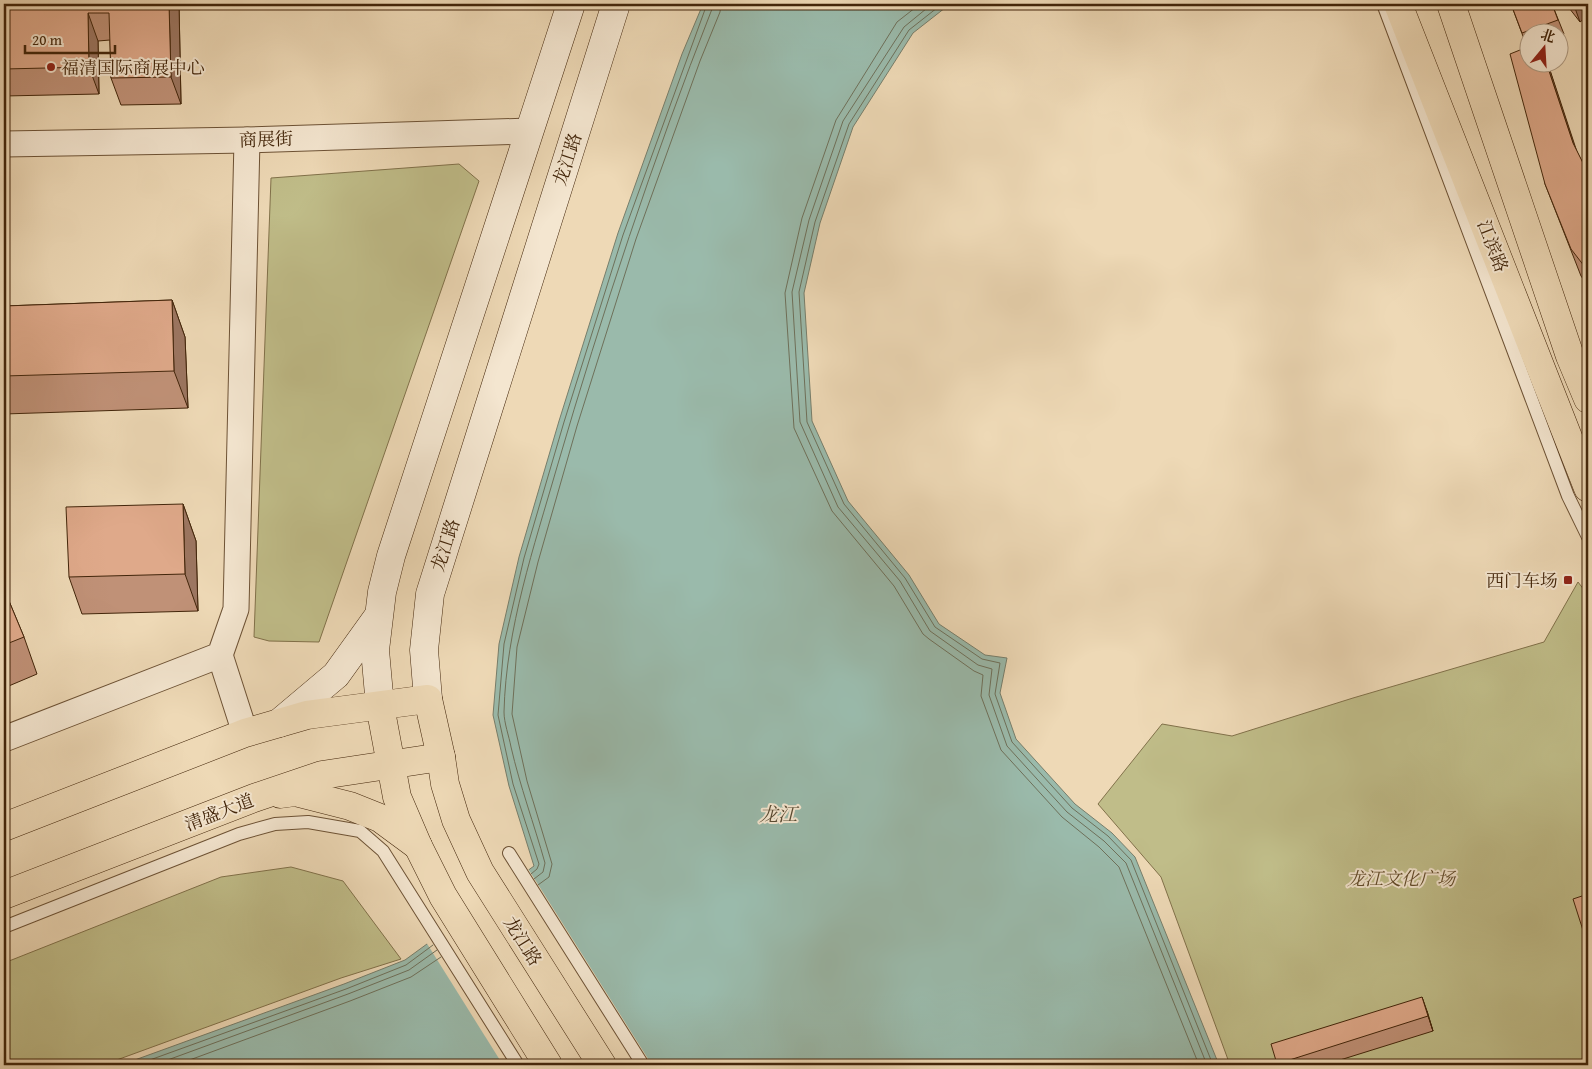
<svg xmlns="http://www.w3.org/2000/svg" width="1592" height="1069" viewBox="0 0 1592 1069" font-family="'Gentium Book Plus','Noto Serif SC',serif">
<style>
.green{fill:#c0bd89;stroke:#81714a}
.water{fill:#9abaab;stroke:#777e6b}
.pier{fill:#eed9b6}
.lines{fill:none;stroke-linecap:round;stroke-linejoin:round}
.shore{stroke:#6e705a;stroke-width:1}
.service-casing{stroke:#6d5235;stroke-width:14}
.minor-casing{stroke:#6d5235;stroke-width:27}
.secondary-casing{stroke:#42250a;stroke-width:29}
.primary-casing{stroke:#42250a;stroke-width:29}
.service{stroke:#f4e6d0;stroke-width:12}
.minor{stroke:#f4e6d0;stroke-width:25}
.secondary{stroke:#f4e6d0;stroke-width:28}
.primary{stroke:#eed9b6;stroke-width:28}
.wall{fill:#c09177;stroke:#42250a}
.shaded-wall{fill:#9c7661;stroke:#42250a}
.building{fill:#dfa98a;stroke:#42250a}
.poi-dot{fill:#8f2418;stroke:#f4e6d0;stroke-width:2}
.labels{text-anchor:middle;dominant-baseline:central;stroke-width:4;stroke-linejoin:round;paint-order:stroke}
.poi-label{font-size:18px;fill:#42250a;stroke:#f4e6d0;text-anchor:start}
.street-label{font-size:18px;fill:#42250a;stroke:#f4e6d0}
.park-label{font-size:18px;font-style:italic;fill:#624b2a;stroke:#f4e6d0}
.water-label{font-size:19px;font-style:italic;fill:#584a32;stroke:#f4e6d0}
</style>
<rect width="100%" height="100%" fill="#eed9b6"/>
<filter id="stains"><feTurbulence type="fractalNoise" baseFrequency=".004" numOctaves="4"/><feColorMatrix values="0 0 0 0 .2 0 0 0 0 .09 0 0 0 0 .02 0 0 0 .5 -.17"/></filter>
<radialGradient id="worn" r=".72"><stop offset=".6" stop-color="#630" stop-opacity="0"/><stop offset="1" stop-color="#630" stop-opacity=".3"/></radialGradient>
<g class="green">
<path d="M459,164L479,181L319,642L269,641L254,637L271,178Z"/>
<path d="M1578,582L1588,595V1065H1230L1161,877L1098,804L1162,724L1232,736L1353,698L1544,642Z"/>
<path d="M291,867L343,881L401,959L341,978L103,1065H4V963L221,877Z"/>
</g>
<path class="water" d="M703,4H950L913,33L853,127L820,223L804,293L812,421L848,501L909,575L939,624L985,655L1007,658L1000,693L1016,739L1075,804L1112,833L1135,857L1219,1065H121L344,984L405,960L534,866L509,786L493,715L499,644L519,557L559,421L618,233L682,54Z"/>
<path class="pier" d="M527,867L652,1065H503L426,942Z"/>
<g class="lines">
<g class="shore">
<path d="M920,4L897,22L836,120L802,218L785,293L794,428L832,511L894,586L923,634L929,639L974,671L983,675L981,696L1001,750L1062,817L1099,847L1119,867L1199,1065"/>
<path d="M932,4L904,27L843,121L809,220L792,292L800,422L838,507L900,581L930,631L978,665L992,669L989,695L1007,746L1067,812L1104,841L1126,863L1207,1065"/>
<path d="M942,4L909,30L849,124L815,222L799,292L807,422L844,504L905,578L935,627L982,659L1000,663L995,694L1012,742L1072,808L1108,836L1131,860L1213,1065"/>
<path d="M531,874L537,869L539,864L513,784L498,715L504,644L524,558L564,422L623,235L707,4"/>
<path d="M534,879L543,872L545,863C534,824 520,786 511,747C509,736 504,723 504,712C506,628 534,547 557,467C602,313 653,159 712,9L713,4"/>
<path d="M538,885L549,877L552,864L527,781L512,714L517,647L538,562L577,426L636,239L700,61L720,12L721,4"/>
<path d="M136,1065L346,989L406,965L433,945"/>
<path d="M154,1065L348,994L409,970L437,950"/>
<path d="M176,1065L350,1001L411,977L441,957"/>
</g>
<defs>
<g id="service">
<path d="M1383,4L1568,496L1588,537"/>
<path d="M509,853L643,1065"/>
<path d="M4,927L239,834L275,824L308,822L360,831L383,851L518,1065"/>
</g>
<g id="minor">
<path d="M4,144L247,140L529,131"/>
<path d="M220,655L245,733"/>
<path d="M4,739L220,655L236,609L247,140"/>
</g>
<g id="secondary">
<path d="M428,699L424,650L430,594L616,4"/>
<path d="M380,706L375,650L382,592L391,556L571,4"/>
<path d="M279,723L336,675L377,618"/>
</g>
<g id="primary">
<path d="M1398,4L1588,488"/>
<path d="M1451,4L1570,356L1588,399"/>
<path d="M380,706L397,797L418,846L443,896L548,1065"/>
<path d="M280,794L295,792L350,806L380,818L418,846"/>
<path d="M4,827L245,733L307,715L428,699L441,757L445,784L456,820L480,872L602,1065"/>
<path d="M4,895L254,798L322,775L441,757"/>
</g>
</defs>
<use href="#service" class="service-casing"/>
<use href="#minor" class="minor-casing"/>
<use href="#secondary" class="secondary-casing"/>
<use href="#primary" class="primary-casing"/>
<use href="#service" class="service"/>
<use href="#minor" class="minor"/>
<use href="#secondary" class="secondary"/>
<use href="#primary" class="primary"/>
</g>
<g class="wall">
<path d="M4,4H179L181,104L121,105L111,78L110,40L98,41L99,94L4,96Z"/>
<path d="M1511,4H1552L1564,34L1560,36V32H1530V62H1547L1575,148L1588,173V286L1581,276L1545,184L1527,47Z"/>
<path d="M1566,4H1588L1580,22Z"/>
<path d="M1588,99V138L1584,125Z"/>
<path d="M172,300L185,337L188,408L4,414V306Z"/>
<path d="M183,504L196,541L198,611L82,614L69,577Z"/>
<path d="M4,589L24,637L37,674L4,688Z"/>
<path d="M1427,1011L1433,1031L1324,1065H1278L1277,1064Z"/>
</g>
<g class="shaded-wall">
<path d="M169,4H179L181,104L171,77Z"/>
<path d="M1580,4H1588V16L1580,22L1575,8Z"/>
<path d="M88,13L98,41L99,94L89,67Z"/>
<path d="M1546,62H1547L1550,70L1583,170L1573,143Z"/>
<path d="M172,300L185,337L188,408L174,371Z"/>
<path d="M183,504L196,541L198,611L185,574Z"/>
<path d="M1422,997L1427,1011L1433,1031L1428,1016Z"/>
</g>
<g class="building">
<path d="M4,4H169L171,77L111,78L109,13H88L89,67L4,69Z"/>
<path d="M1511,4H1552L1558,20L1522,33Z"/>
<path d="M1572,4H1580L1575,8Z"/>
<path d="M1530,46V62H1546L1573,143L1588,173V271L1571,249L1545,184L1510,54Z"/>
<path d="M1588,99V126L1584,125Z"/>
<path d="M172,300L174,371L4,376V306Z"/>
<path d="M183,504L185,574L69,577L66,507Z"/>
<path d="M4,589L24,637L4,645Z"/>
<path d="M1588,894V946L1573,899Z"/>
<path d="M1422,997L1428,1016L1277,1064L1271,1044Z"/>
</g>
<g class="poi-dot">
<circle cx="51" cy="67" r="5"/>
<rect x="1563" y="575" width="10" height="10" rx="2.5"/>
</g>
<g class="labels">
<g class="poi-label">
<text x="61" y="67">福清国际商展中心</text>
<text x="1558" y="580" text-anchor="end">西门车场</text>
</g>
<g class="street-label">
<text transform="translate(266 139) rotate(-2)">商展街</text>
<text transform="translate(567 159) rotate(-72)">龙江路</text>
<text transform="translate(1493 246) rotate(69)">江滨路</text>
<text transform="translate(445 545) rotate(-72)">龙江路</text>
<text transform="translate(219 812) rotate(-21)">清盛大道</text>
<text transform="translate(523 941) rotate(58)">龙江路</text>
</g>
<g class="park-label">
<text x="1401" y="878">龙江文化广场</text>
</g>
<g class="water-label">
<text x="778" y="814">龙江</text>
</g>
</g>
<rect width="1592" height="1069" fill="none" stroke="#eed9b6" stroke-width="20"/>
<rect x="5" y="5" width="1582" height="1059" fill="none" stroke="#42250a" stroke-width="2.5"/>
<rect x="10" y="10" width="1572" height="1049" fill="none" stroke="#42250a"/>
<g transform="translate(1544 48) rotate(18)"><circle r="24" fill="#f4e6d0" stroke="#ad9981"/>
<path d="M0-4L9 19L0 12L-9 19Z" fill="#8f2418"/>
<text y="-8" font-size="14" font-weight="bold" text-anchor="middle" fill="#42250a">北</text>
</g>
<path d="M25 45v8h90v-8" fill="none" stroke="#42250a" stroke-width="2.5"/>
<text x="32" y="45" font-size="15" fill="#42250a" stroke="#f4e6d0" stroke-width="4" paint-order="stroke">20 m</text>
<rect width="100%" height="100%" filter="url(#stains)"/>
<rect width="100%" height="100%" fill="url(#worn)"/>
</svg>
